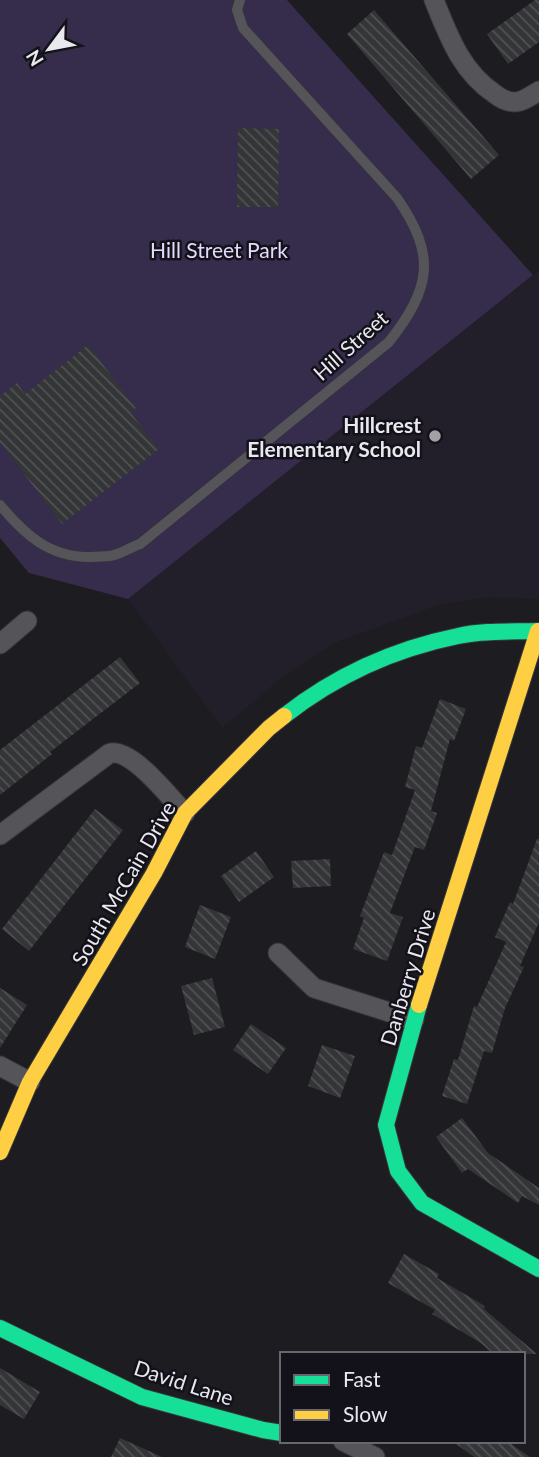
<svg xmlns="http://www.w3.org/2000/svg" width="539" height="1457" viewBox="0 0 539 1457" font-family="Lato,sans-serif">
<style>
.built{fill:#221f2b}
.park{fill:#362c4b}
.building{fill:url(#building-back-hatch)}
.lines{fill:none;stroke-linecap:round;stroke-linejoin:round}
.lane-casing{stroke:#38373a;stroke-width:11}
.street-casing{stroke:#38373a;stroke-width:21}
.fast-casing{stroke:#38373a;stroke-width:18}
.slow-casing{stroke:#38373a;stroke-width:18}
.lane{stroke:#555458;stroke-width:10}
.street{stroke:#555458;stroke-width:19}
.fast{stroke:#16e098;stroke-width:16}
.slow{stroke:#ffcf43;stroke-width:16}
.poi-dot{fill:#a2a1a6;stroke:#131119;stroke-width:2.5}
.labels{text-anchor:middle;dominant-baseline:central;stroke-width:5;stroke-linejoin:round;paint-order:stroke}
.park-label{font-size:21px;fill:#e3dafd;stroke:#131119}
.street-label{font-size:21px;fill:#e9e8ee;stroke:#131119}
.poi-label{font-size:21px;font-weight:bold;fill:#e9e8ee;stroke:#131119;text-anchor:end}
</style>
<defs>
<pattern id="building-back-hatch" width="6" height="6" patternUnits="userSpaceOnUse" patternTransform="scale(1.75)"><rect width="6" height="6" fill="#343536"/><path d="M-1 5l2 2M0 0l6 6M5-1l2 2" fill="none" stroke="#515253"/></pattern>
</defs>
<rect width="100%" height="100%" fill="#1d1c20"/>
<path class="built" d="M539,271V599L491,597L438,605L334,643L285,675L222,728L128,599Z"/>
<path class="park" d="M0,0H287L533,275L128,599L29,573L0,538Z"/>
<g class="building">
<path d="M535,0H539V42L508,64L487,34Z"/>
<path d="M374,10L499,155L471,179L347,34Z"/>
<path d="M238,128L279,129L278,207H237Z"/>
<path d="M88,345L136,408L130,412L159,449L62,524L0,442V396L17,383L25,394Z"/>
<path d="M120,657L140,683L50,752L52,754L0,795V750Z"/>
<path d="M440,699L466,709L454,741L450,739L431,811L437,813L424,850L415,847L390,913L403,917L387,961L353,949L364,918L360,916L384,852L392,855L415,790L405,787L416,746L422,748Z"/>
<path d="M95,809L123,830L29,951L2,929Z"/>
<path d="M537,839H539V922L520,966L524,967L505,1008L492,1053L484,1051L467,1104L442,1096L454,1059L458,1060L474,1006L477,1007L506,942L495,937L510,902L513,904Z"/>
<path d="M256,851L274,877L239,902L221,876Z"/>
<path d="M330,859L331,886L293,888L291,861Z"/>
<path d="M200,905L231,917L215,959L185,947Z"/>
<path d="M212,978L225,1027L194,1035L181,986Z"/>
<path d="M0,988L27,1005L0,1048Z"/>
<path d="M251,1024L286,1048L268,1074L233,1050Z"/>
<path d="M322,1045L355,1056L340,1098L308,1086Z"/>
<path d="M462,1118L488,1153L539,1188V1205L522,1196L518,1203L468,1169L462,1173L436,1137Z"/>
<path d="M404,1254L439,1274L437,1278L485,1306L484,1309L537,1354H493L481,1343L432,1314L435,1310L388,1283Z"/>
<path d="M0,1368L40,1392L24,1419L0,1405Z"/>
<path d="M120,1438L162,1457H111Z"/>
<path d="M452,1441H507L530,1457H474Z"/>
</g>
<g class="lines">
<defs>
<path id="lane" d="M0,505C25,535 50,558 92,557C99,556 108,557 114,555C123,553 131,547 140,544L389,342C431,288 437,256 397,198L243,28L237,10L240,0"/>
<g id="street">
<path d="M434,0C449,37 461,71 495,94C501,99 507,102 515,102C523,102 532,95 539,91"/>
<path d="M0,644L27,621"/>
<path d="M0,835L110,753C133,749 169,797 185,813"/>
<path d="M278,953L314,988L414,1020"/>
<path d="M0,1066L30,1082"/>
<path d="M343,1441L375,1457"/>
</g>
<g id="fast">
<path d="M284,716C335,676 394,649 458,636C484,630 513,632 539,631"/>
<path d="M419,1005L386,1125L398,1171L422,1203L539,1269"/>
<path d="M0,1328L142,1397L263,1430L282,1433"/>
</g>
<g id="slow">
<path d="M419,1005L538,631"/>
<path d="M0,1152L30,1082L154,873L185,813L269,728L284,716"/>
</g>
</defs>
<use href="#lane" class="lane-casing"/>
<use href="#street" class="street-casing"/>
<use href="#fast" class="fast-casing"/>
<use href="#slow" class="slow-casing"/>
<use href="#lane" class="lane"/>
<use href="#street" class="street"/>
<use href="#fast" class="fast"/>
<use href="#slow" class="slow"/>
</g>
<circle class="poi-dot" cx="435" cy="436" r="7"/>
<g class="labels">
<g class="park-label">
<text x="219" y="249">Hill Street Park</text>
</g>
<g class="street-label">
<text transform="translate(350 345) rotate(-42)">Hill Street</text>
<text transform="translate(123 883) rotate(-60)">South McCain Drive</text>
<text transform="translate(407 977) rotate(-73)">Danberry Drive</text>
<text transform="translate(184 1382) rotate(18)">David Lane</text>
</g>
<g class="poi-label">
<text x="421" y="424">Hillcrest<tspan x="421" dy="24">Elementary School</tspan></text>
</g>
</g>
<rect x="280" y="1352" width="245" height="91" fill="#131119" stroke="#69676e" stroke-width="2"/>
<rect x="294" y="1375" width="35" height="10" fill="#16e098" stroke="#69676e" stroke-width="2"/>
<text x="343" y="1387" font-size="21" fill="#e9e8ee">Fast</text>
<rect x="294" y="1410" width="35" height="10" fill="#ffcf43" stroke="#69676e" stroke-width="2"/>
<text x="343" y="1422" font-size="21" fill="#e9e8ee">Slow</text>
<g transform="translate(49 49) rotate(238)" stroke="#131119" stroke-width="5" paint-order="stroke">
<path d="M0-5L12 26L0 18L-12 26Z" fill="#e9e8ee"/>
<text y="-10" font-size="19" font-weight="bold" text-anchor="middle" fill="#e9e8ee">N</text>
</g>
</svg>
